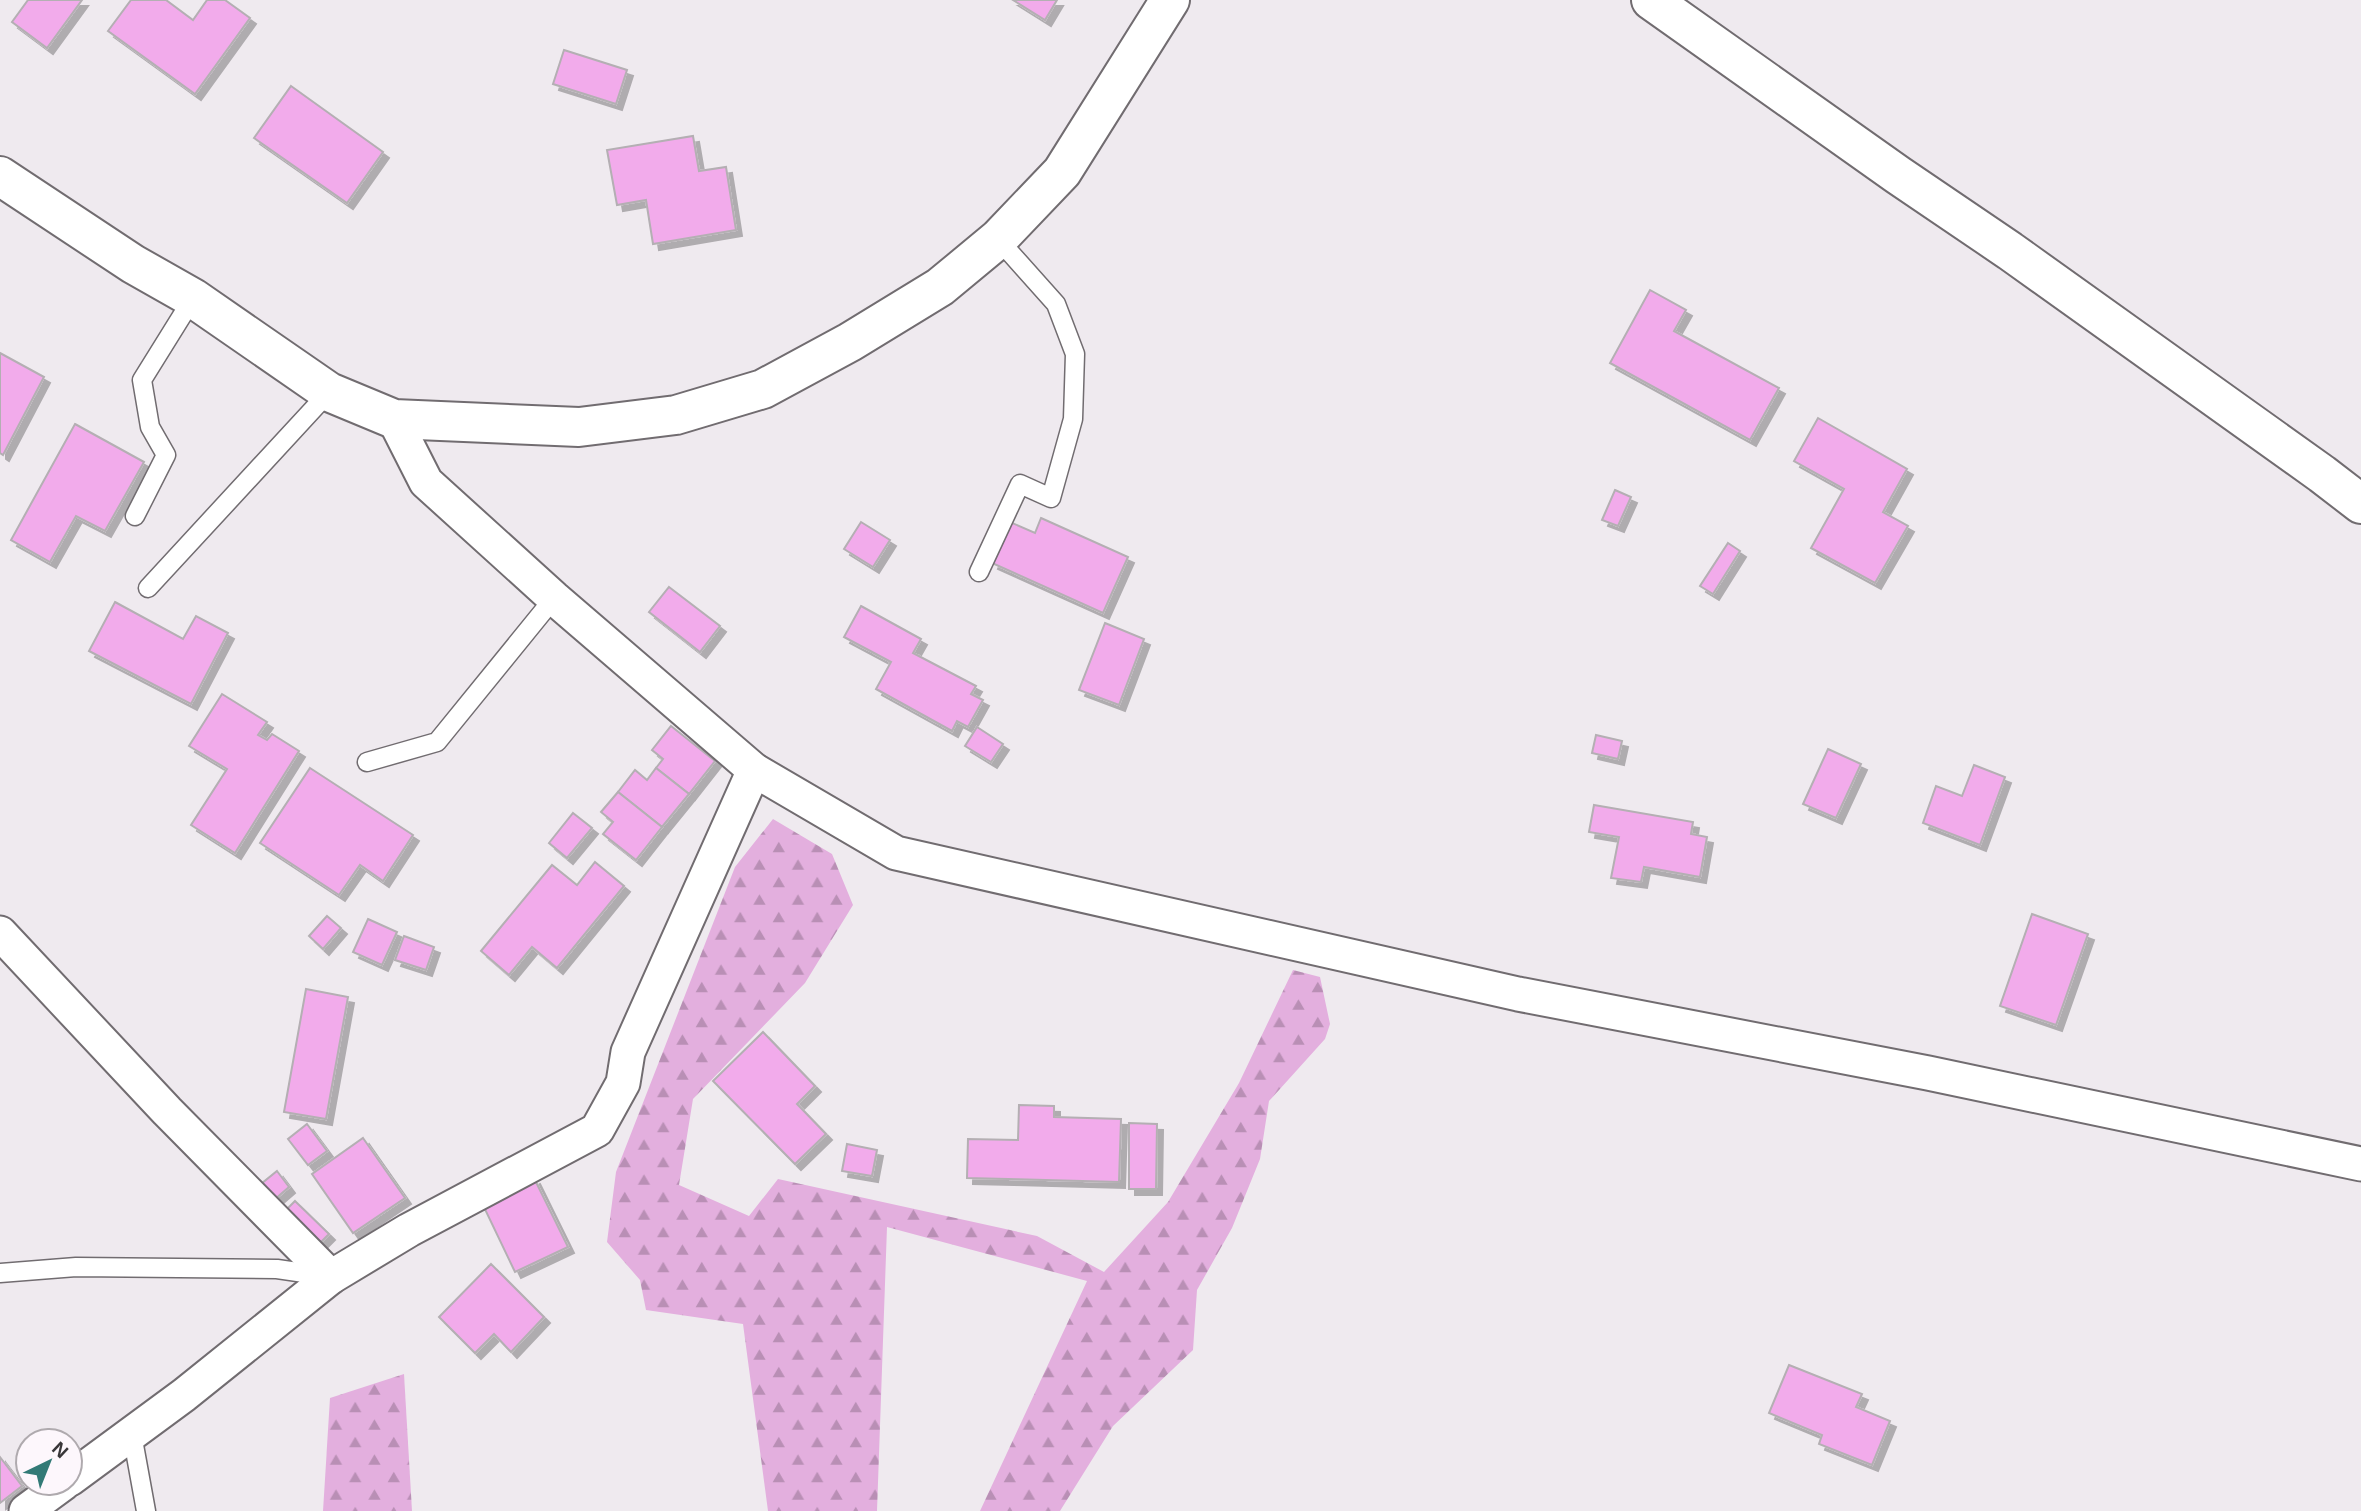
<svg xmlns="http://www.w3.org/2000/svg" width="2361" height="1511" viewBox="0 0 2361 1511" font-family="Arial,sans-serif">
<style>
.forest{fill:url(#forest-firs)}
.building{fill:#f2abeb;stroke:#b4afb3;stroke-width:2;filter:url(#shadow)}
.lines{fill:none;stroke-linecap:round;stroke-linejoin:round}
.lane-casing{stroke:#716c70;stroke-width:21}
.street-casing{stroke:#716c70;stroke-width:37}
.secondary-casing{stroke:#716c70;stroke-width:42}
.highway-casing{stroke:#716c70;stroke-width:42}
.lane{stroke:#fff;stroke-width:18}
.street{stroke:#fff;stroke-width:33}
.secondary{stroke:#fff;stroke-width:38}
.highway{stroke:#fff;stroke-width:38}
</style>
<defs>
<pattern id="forest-firs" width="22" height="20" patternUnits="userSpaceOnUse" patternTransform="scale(1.75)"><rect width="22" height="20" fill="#e3afde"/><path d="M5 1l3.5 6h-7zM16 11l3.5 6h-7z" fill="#b98fb5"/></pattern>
<filter id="shadow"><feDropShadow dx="6" dy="6" stdDeviation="0" flood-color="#0004"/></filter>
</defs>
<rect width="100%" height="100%" fill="#efeaef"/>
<g class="forest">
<path d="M773,819L832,854L853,905L805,983L693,1099L679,1185L749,1216L778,1179L1037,1236L1104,1272L1168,1202L1239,1083L1293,970L1320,977L1330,1024L1325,1039L1269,1101L1260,1159L1232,1228L1197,1290L1193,1350L1113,1426L1060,1511H980L1087,1281L887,1227L877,1511H768L743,1324L646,1310L640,1280L607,1242L616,1172L735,867Z"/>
<path d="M404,1374L412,1511H323L330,1398Z"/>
</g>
<g class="building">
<path d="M28,0H82L47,48L12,22Z"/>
<path d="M131,0H166L193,20L207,0H225L250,18L195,94L108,31Z"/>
<path d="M1013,0H1057L1045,20Z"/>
<path d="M564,50L627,70L616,104L553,84Z"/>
<path d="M291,86L383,152L347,203L254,138Z"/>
<path d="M693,136L699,171L726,167L736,230L653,244L646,200L617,205L607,150Z"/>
<path d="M1650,290L1686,310L1674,331L1779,388L1750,440L1610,363Z"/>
<path d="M0,353L44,377L3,455L0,453Z"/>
<path d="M1818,418L1907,469L1883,512L1908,526L1875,583L1811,548L1844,489L1794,461Z"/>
<path d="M75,424L144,462L105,531L76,516L50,562L11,540Z"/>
<path d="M1615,490L1631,497L1618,526L1602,520Z"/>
<path d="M1041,518L1128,557L1103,613L992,563L1010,522L1035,533Z"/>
<path d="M861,522L890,540L873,567L844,549Z"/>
<path d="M1728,543L1740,551L1713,594L1700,586Z"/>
<path d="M669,587L720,626L700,652L649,612Z"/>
<path d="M115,602L183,639L196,616L228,633L191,704L89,651Z"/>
<path d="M861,606L921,639L913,653L976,686L971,694L983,700L968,727L957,721L952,731L876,689L891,662L844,637Z"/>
<path d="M1105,623L1144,639L1119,705L1079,690Z"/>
<path d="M222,694L267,722L258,735L267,740L272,734L299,751L235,853L191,825L227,769L189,746Z"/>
<path d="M671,726L715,761L689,794L656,768L663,759L652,750Z"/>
<path d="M977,727L1003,744L991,762L965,746Z"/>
<path d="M1596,735L1622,741L1618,759L1592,753Z"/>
<path d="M1828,749L1861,764L1836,818L1803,804Z"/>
<path d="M1974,765L2005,777L1980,845L1923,823L1936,786L1962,796Z"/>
<path d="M310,768L413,835L383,881L360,865L339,895L260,843Z"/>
<path d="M656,768L689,794L662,827L618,792L635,770L647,780Z"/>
<path d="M618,792L662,827L636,860L603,834L613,822L601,812Z"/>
<path d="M1594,805L1693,822L1691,834L1707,837L1700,877L1644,867L1641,882L1611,878L1619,837L1589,832Z"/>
<path d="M573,813L592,828L567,858L549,843Z"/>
<path d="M595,862L624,886L557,968L532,947L509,975L481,951L552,865L577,885Z"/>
<path d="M2032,914L2088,934L2056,1025L2000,1006Z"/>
<path d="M327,916L341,928L323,949L309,936Z"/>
<path d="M368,919L397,932L382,965L353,952Z"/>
<path d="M404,936L434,947L426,970L395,960Z"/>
<path d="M306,989L348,997L326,1119L284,1112Z"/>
<path d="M763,1032L815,1086L797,1104L826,1134L795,1164L713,1081Z"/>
<path d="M1019,1105L1054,1106V1117L1121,1119L1119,1182L967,1178L968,1139L1018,1140Z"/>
<path d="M1129,1123L1157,1124L1156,1189H1129Z"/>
<path d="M307,1124L327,1151L308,1165L288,1139Z"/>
<path d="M363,1138L405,1198L353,1233L312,1174Z"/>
<path d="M847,1144L877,1150L872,1176L842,1171Z"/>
<path d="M277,1171L289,1187L274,1200L261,1184Z"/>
<path d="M534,1178L568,1247L515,1272L482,1203Z"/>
<path d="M295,1201L329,1234L318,1245L284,1212Z"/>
<path d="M491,1264L544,1317L511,1352L494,1334L475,1353L439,1317Z"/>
<path d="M1789,1365L1862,1394L1856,1407L1890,1421L1872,1465L1819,1444L1822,1435L1769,1413Z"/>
<path d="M0,1457L22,1486L0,1503Z"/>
</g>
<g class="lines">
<defs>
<g id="lane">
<path d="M135,516L166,455L150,427L142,380L193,298"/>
<path d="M979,572L1020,484L1051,498L1073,419L1075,354L1056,304L998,239"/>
<path d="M148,588L329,392"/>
<path d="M367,762L437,742L554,598"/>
<path d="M0,1273L76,1267L277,1269L325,1276"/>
<path d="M132,1434L146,1511"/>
</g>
<g id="street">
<path d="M394,419L426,482L554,598L754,770L896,853L1518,994L1928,1073L2361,1164"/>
<path d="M0,933L167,1111L331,1277"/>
<path d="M70,1479L184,1395L331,1277L409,1230L597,1130L623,1083L628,1052L754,770"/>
<path d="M26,1511L64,1483"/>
</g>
<path id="secondary" d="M0,176L133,264L193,298L329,392L394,419L579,427L676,415L763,389L850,342L940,287L998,239L1062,172L1170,0"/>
<path id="highway" d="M1651,0L1898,175L2010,251L2322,474L2361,504"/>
</defs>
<use href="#lane" class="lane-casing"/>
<use href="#street" class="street-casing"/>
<use href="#secondary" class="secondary-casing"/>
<use href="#highway" class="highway-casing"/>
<use href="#lane" class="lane"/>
<use href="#street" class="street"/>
<use href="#secondary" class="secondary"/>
<use href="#highway" class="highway"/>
</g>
<g transform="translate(49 1462) rotate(43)"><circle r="33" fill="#fdf7fc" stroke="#afaaae" stroke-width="2"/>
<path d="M0-5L12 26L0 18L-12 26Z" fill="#327a76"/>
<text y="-10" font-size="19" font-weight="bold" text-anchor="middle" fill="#393739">N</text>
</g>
</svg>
